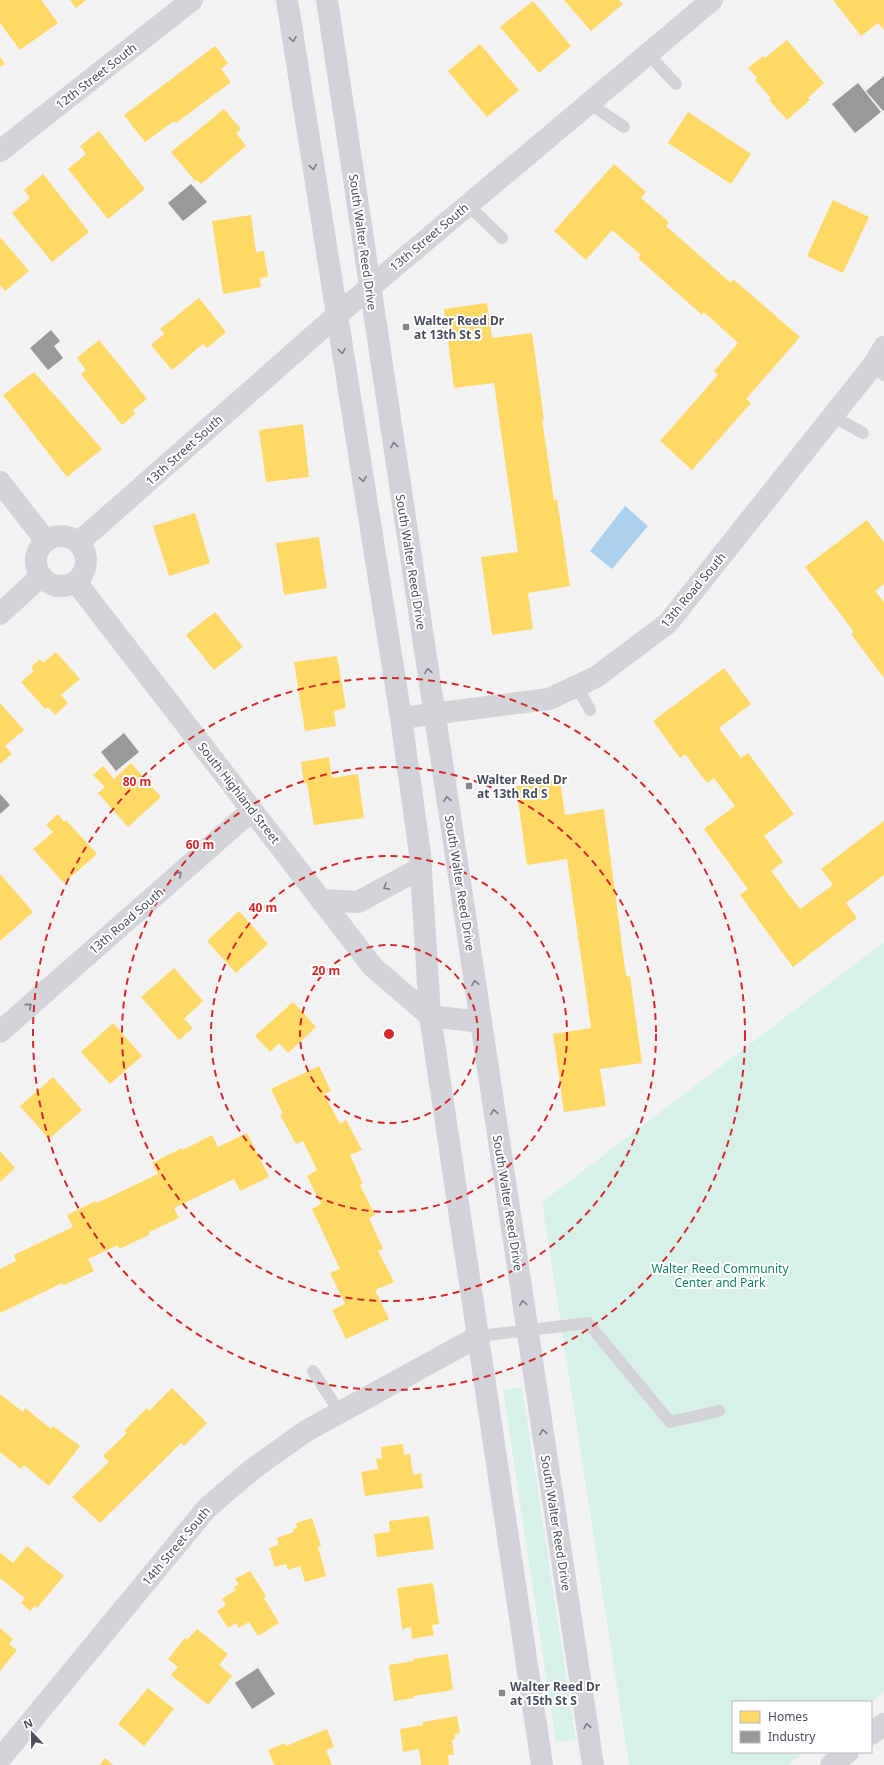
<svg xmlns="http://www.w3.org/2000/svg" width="884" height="1765" viewBox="0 0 884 1765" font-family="'Noto Sans',sans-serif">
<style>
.green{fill:#d8f1e8}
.water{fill:#acd1ef}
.homes{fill:#ffd966}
.industry{fill:#999}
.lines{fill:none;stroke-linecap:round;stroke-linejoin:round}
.lane{stroke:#d3d4d8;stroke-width:12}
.street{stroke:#d3d4d8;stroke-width:22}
.secondary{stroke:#d2d3d8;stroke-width:22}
.oneway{stroke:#797d89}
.oneway2{stroke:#797e89}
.ring{fill:none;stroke:#d62828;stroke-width:2;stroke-dasharray:7 5}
.poi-dot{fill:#848892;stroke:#fff;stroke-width:1.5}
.labels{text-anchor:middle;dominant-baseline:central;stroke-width:4;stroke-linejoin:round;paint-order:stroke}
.street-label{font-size:12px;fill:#494f5f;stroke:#fff}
.poi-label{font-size:12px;font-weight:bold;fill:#494f5f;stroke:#fff;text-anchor:start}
.park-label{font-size:12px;fill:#178367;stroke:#fff}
.centre{fill:#d62828;stroke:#fff;stroke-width:2}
.ring-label{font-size:12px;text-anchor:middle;font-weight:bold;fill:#d62828;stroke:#fff;stroke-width:4;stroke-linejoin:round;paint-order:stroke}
</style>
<rect width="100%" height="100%" fill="#f3f2f2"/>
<g class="green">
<path d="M884,942V1692L871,1702H733V1752H805L788,1765H629L542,1202Z"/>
<path d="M522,1387L576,1740L556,1743L503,1390Z"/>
</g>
<path class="water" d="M625,506L648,526L612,569L590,551Z"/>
<g class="homes">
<path d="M0,0H41L58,23L20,50L0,23Z"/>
<path d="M70,0H86L76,8Z"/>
<path d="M564,0H619L623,4L591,31Z"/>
<path d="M833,0H884V30L878,23L861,36Z"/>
<path d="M533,1L571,46L539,73L500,27Z"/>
<path d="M787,40L824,83L808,98L810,100L787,120L769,100L771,98L755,80L757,78L748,68L763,56L765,58Z"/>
<path d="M480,44L519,90L487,117L448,71Z"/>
<path d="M215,46L228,63L221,69L231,82L176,123L174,121L145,142L124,115Z"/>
<path d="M0,57L5,64L0,67Z"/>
<path d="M224,109L241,129L236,133L246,146L201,184L197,180L195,181L171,152Z"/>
<path d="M688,112L751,154L731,184L668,143Z"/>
<path d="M99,131L145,189L108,219L68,169L86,154L80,146Z"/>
<path d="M614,164L646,192L641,198L669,222L666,226L731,283L733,279L800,337L746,399L751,403L692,470L660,441L718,375L714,371L738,343L704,312L702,315L638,258L641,255L612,230L586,260L554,231Z"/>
<path d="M43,174L89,232L52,262L12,213L30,198L24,190Z"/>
<path d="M833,200L869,217L843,273L807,256Z"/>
<path d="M251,215L256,252L264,251L268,277L260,278L261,287L223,294L212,221Z"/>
<path d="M1,238L29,271L5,291L0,285V239Z"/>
<path d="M199,298L226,332L207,348L203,344L172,370L151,345L164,334L160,329Z"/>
<path d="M487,303L492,338L532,333L544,420L542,419L554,500L557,499L570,586L528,593L533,629L492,635L481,557L518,552L494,383L454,388L444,309Z"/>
<path d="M99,340L147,399L133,410L135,414L122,425L81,374L86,370L77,358Z"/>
<path d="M34,372L102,449L67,477L3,395Z"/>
<path d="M303,424L309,477L266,482L259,430Z"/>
<path d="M195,513L210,563L169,576L153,526Z"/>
<path d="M867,520L884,543V584L875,591L884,602V678L851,634L854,632L805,567Z"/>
<path d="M319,537L327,588L284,595L276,543Z"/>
<path d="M215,612L243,647L214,670L186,635Z"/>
<path d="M56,652L80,679L61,695L68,703L55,715L48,707L45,709L21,682L34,671L31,667L40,659L43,663Z"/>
<path d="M337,656L346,708L334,711L336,726L305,731L294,662Z"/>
<path d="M724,668L751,704L719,728L741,758L748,753L794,814L764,836L783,862L771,871L800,909L833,885L821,869L884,821V875L846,903L857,918L793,967L740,895L748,889L704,829L735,806L714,778L707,783L685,754L680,758L653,721Z"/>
<path d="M0,703L24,730L5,746L12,754L0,764Z"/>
<path d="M329,757L332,778L358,774L364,818L314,825L307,783H304L301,762Z"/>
<path d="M131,763L161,797L128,827L98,793L105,787L93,775L103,766L114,779Z"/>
<path d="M560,780L565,815L604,809L626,976H630L642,1063L600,1069L606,1106L564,1112L553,1034L591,1028L567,859L527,865L516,786Z"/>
<path d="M58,814L64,822L66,820L97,854L64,883L33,849L53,832L46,825Z"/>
<path d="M0,874L33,912L0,941Z"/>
<path d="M239,911L268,944L236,973L207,941Z"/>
<path d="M174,968L203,1001L184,1019L193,1028L179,1040L141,997Z"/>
<path d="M293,1002L316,1027L288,1053L279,1043L270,1052L255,1036Z"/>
<path d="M113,1023L142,1056L110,1084L81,1052Z"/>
<path d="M319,1066L331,1091L324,1094L340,1124L346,1120L362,1150L350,1155L363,1184L360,1185L375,1215L369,1218L383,1249L378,1251L394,1282L375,1290L389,1319L346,1339L332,1310L345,1304L330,1273L340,1269L312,1209L321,1204L307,1176L317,1170L303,1141L296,1144L280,1115L283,1114L271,1089Z"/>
<path d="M53,1077L82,1110L49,1139L20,1106Z"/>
<path d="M247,1133L269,1177L240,1191L234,1179L174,1208L179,1218L149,1232V1235L119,1249L118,1245L88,1259L94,1271L64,1285L62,1283L0,1313V1269L16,1261L14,1255L73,1227L67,1215L96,1201L97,1203L158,1174L152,1163L182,1148L183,1150L212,1135L218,1147Z"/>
<path d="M0,1151L15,1168L0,1182Z"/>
<path d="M172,1388L207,1423L184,1446L181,1443L100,1523L72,1497L109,1462L103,1456L127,1433L124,1431L147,1408L149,1411Z"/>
<path d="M0,1394L23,1412L25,1408L51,1429L53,1426L80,1446L49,1486L24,1465L21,1469L0,1452Z"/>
<path d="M403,1444L404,1455L410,1454L413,1475L421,1473L423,1488L365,1496L361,1472L378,1469L376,1459L382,1458L381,1447Z"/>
<path d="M429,1516L434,1549L377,1557L374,1534L390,1532L389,1521Z"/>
<path d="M312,1518L321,1546L318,1547L326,1576L305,1582L300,1566L288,1570L286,1564L275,1567L269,1548L279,1545L277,1538L294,1532L293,1529L297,1528L296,1523Z"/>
<path d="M27,1546L64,1576L37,1608L35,1606L30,1611L21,1603L25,1598L0,1578V1554L1,1553L13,1563Z"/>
<path d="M250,1571L266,1596L264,1598L279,1623L258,1636L249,1622L239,1628L236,1623L228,1628L217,1611L226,1605L222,1599L236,1590L234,1587L239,1584L235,1579Z"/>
<path d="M433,1583L439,1624L432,1625L434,1635L412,1639L411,1627L402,1629L397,1588Z"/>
<path d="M0,1628L13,1639L9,1644L17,1650L0,1671Z"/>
<path d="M197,1629L228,1654L219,1665L232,1676L208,1705L171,1675L178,1667L168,1659L185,1638L187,1640Z"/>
<path d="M448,1654L453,1690L413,1696L414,1698L394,1701L389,1665L414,1661L413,1659Z"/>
<path d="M148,1688L174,1709L144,1746L118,1724Z"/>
<path d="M457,1716L460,1733L455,1734V1739L452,1740L454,1755H448L449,1765H421L419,1749L403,1752L400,1729L423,1725V1722Z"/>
<path d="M327,1729L334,1747L326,1750L332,1765H274L268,1750L285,1743L286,1746Z"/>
<path d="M105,1758L113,1765H100Z"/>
</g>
<g class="industry">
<path d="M884,76V110L883,111L866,91Z"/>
<path d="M858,83L881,112L855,133L832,104Z"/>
<path d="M191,184L207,202L183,221L168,203Z"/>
<path d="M51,330L60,341L54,346L63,358L48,370L30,348Z"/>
<path d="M124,733L139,752L116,771L101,752Z"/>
<path d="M0,794L10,805L0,814Z"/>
<path d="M258,1668L275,1694L252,1709L235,1683Z"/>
</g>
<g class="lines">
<g class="lane">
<path d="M648,54L676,84"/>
<path d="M589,103L624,127"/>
<path d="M468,205L502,238"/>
<path d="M874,364L884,375"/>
<path d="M832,416L863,433"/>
<path d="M577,686L590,710"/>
<path d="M479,1336L588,1323L670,1422L719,1411"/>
<path d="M313,1371L340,1413"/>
</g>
<g class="street">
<path d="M0,151L192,0"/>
<path d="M0,482L46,541"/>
<circle cx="61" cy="561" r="25"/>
<path d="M78,543L337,315L712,0"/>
<path d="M76,582L373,967L430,1016L481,1022"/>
<path d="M0,614L41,576"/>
<path d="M401,718L549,699L596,677L668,623L874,364L884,347"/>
<path d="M321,900L358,902L421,868"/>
<path d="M0,1032L252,810"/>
<path d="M871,1734L884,1724"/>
<path d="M0,1759L207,1508L254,1468L306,1431L479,1336"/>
<path d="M831,1765L848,1752"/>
</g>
<g class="secondary">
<path d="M287,0L401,718L420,854L430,1016L542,1765"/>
<path d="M327,0L593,1765"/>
</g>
</g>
<defs><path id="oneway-chevron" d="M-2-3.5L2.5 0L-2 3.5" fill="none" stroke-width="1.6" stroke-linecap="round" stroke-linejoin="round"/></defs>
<g class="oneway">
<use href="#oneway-chevron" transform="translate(293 39) rotate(81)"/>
<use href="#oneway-chevron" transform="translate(313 167) rotate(81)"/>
<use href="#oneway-chevron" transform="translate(342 351) rotate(81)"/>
<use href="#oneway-chevron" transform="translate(394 445) rotate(-99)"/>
<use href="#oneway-chevron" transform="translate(363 479) rotate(81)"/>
<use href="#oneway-chevron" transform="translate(428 671) rotate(-99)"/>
<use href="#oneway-chevron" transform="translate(447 799) rotate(-99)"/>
<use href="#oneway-chevron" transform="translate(475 983) rotate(-99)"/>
<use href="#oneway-chevron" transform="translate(494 1112) rotate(-99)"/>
<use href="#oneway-chevron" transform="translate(523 1303) rotate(-98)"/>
<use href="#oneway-chevron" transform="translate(543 1432) rotate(-99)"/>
<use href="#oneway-chevron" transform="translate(587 1726) rotate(-99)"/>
</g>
<g class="oneway2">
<use href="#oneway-chevron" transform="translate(179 874) rotate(-41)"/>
<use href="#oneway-chevron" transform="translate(386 887) rotate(151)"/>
<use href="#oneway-chevron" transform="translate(29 1006) rotate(-41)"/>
</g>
<g class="ring">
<circle cx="389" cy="1034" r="89"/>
<circle cx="389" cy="1034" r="178"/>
<circle cx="389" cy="1034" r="267"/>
<circle cx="389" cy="1034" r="356"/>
</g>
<g class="poi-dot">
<rect x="402" y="323" width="8" height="8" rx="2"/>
<rect x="465" y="782" width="8" height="8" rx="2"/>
<rect x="498" y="1689" width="8" height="8" rx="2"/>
</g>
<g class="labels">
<g class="street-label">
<text transform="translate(96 76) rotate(-38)">12th Street South</text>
<text transform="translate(429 237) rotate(-40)">13th Street South</text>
<text transform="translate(363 242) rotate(82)">South Walter Reed Drive</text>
<text transform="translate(184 450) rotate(-42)">13th Street South</text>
<text transform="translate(411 562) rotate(81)">South Walter Reed Drive</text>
<text transform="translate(693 590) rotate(-50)">13th Road South</text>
<text transform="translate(239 793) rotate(52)">South Highland Street</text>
<text transform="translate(460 883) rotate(81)">South Walter Reed Drive</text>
<text transform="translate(126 921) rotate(-41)">13th Road South</text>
<text transform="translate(508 1203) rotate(81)">South Walter Reed Drive</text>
<text transform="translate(556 1523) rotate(81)">South Walter Reed Drive</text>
<text transform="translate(176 1546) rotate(-50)">14th Street South</text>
</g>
<g class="poi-label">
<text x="414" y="320">Walter Reed Dr<tspan x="414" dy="14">at 13th St S</tspan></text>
<text x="477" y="779">Walter Reed Dr<tspan x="477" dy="14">at 13th Rd S</tspan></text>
<text x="510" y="1686">Walter Reed Dr<tspan x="510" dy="14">at 15th St S</tspan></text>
</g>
<g class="park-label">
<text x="720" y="1268">Walter Reed Community<tspan x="720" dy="14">Center and Park</tspan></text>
</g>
</g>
<circle cx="389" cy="1034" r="6" class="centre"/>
<g class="ring-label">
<text x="137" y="786">80 m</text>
<text x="200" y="849">60 m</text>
<text x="263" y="912">40 m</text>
<text x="326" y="975">20 m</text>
</g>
<rect x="732" y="1701" width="140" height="52" fill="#ffffff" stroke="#b6b9bf"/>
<rect x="740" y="1711" width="20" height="12" fill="#ffd966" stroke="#b6b9bf"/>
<text x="768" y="1721" font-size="12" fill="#494f5f">Homes</text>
<rect x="740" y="1731" width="20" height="12" fill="#999999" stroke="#b6b9bf"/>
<text x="768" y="1741" font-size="12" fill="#494f5f">Industry</text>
<g transform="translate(32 1733) rotate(338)" stroke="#ffffff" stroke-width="3" paint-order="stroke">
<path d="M0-3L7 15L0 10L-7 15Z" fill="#494f5f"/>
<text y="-6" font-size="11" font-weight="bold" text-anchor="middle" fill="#494f5f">N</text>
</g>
</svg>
